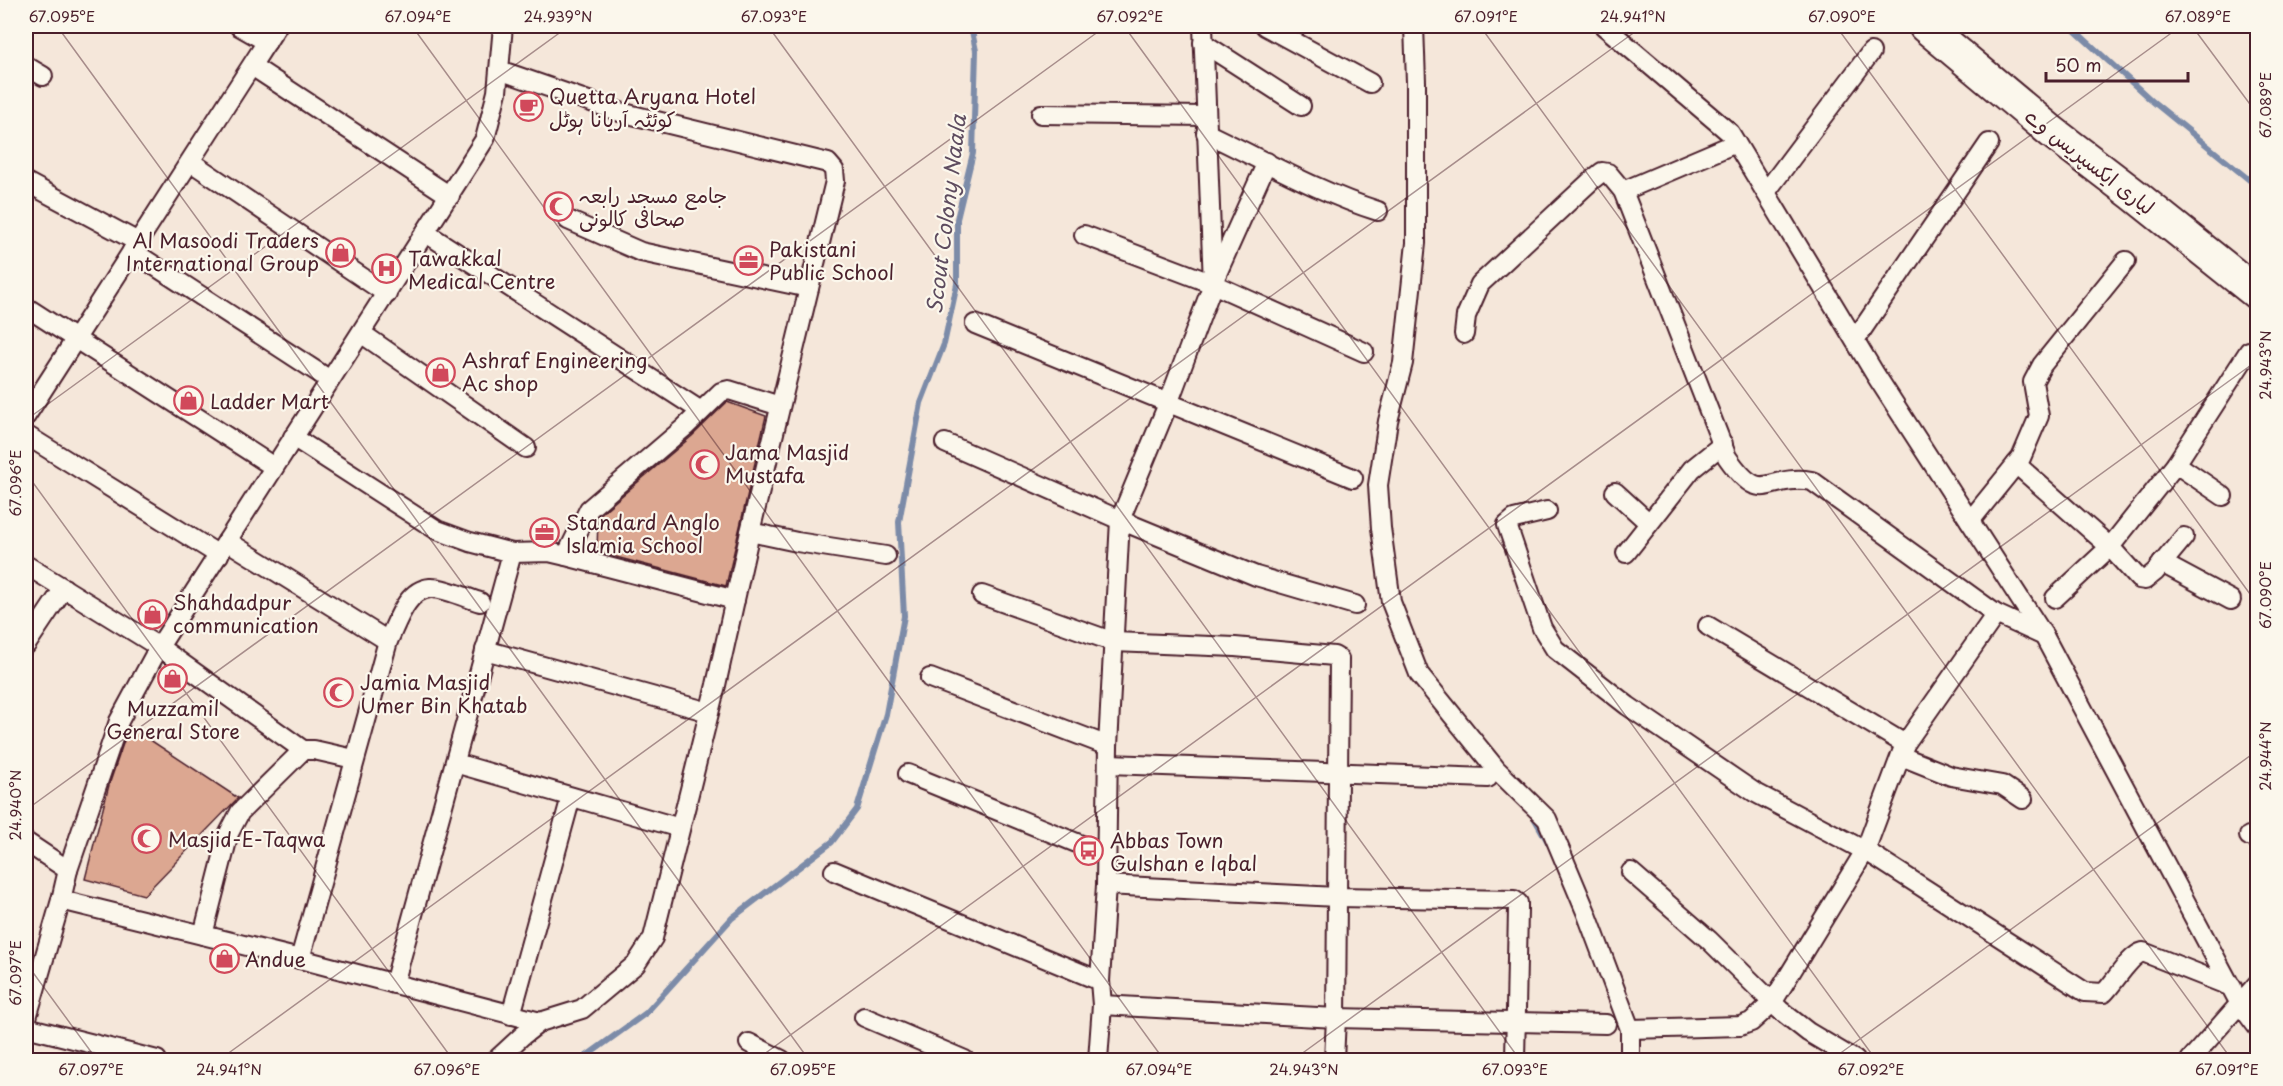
<svg xmlns="http://www.w3.org/2000/svg" width="2283" height="1086" viewBox="0 0 2283 1086" font-family="'Playpen Sans','Playpen Sans Arabic',sans-serif">
<style>
.lines{fill:none;stroke-linecap:round;stroke-linejoin:round}
.stream{stroke:#7b8ba8;stroke-width:6}
.building{fill:#dca791;stroke:#4a1f2b;stroke-width:1.5}
.street-casing{stroke:#4a1f2b;stroke-width:22}
.highway-casing{stroke:#4a1f2b;stroke-width:36}
.street{stroke:#fbf7ec;stroke-width:18}
.highway{stroke:#fbf7ec;stroke-width:32}
.ticks{fill:none;stroke:#4a1f2b;stroke-width:1.5;stroke-opacity:0.45}
.labels{text-anchor:middle;dominant-baseline:central;stroke-width:4.5;stroke-linejoin:round;paint-order:stroke}
.poi-label{font-size:20px;fill:#4a1f2b;stroke:#fbf7ec;text-anchor:start}
.street-label{font-size:20px;fill:#4a1f2b;stroke:#fbf7ec}
.water-label{font-size:21px;font-style:italic;fill:#5e4c5f;stroke:#fbf7ec}
.neatline{fill:none;stroke:#4a1f2b;stroke-width:2}
.ticks-label{font-size:15px;text-anchor:middle;fill:#4a1f2b}
</style>
<rect width="100%" height="100%" fill="#f5e7da"/>
<filter id="ink" filterUnits="userSpaceOnUse"><feTurbulence type="fractalNoise" baseFrequency=".0167" numOctaves="2"/><feDisplacementMap in="SourceGraphic" scale="12" xChannelSelector="R" yChannelSelector="G"/><feConvolveMatrix kernelMatrix="1 2 1 2 8 2 1 2 1" color-interpolation-filters="sRGB"/></filter>
<g filter="url(#ink)">
<g class="lines">
<g class="stream">
<path d="M2070,26L2151,100L2258,187"/>
<path d="M1532,814L1549,844"/>
<path d="M581,1060L646,1013L732,918L832,842L857,809L886,714L904,616L899,522L921,403L944,344L957,284V219L973,153L976,51L971,26"/>
</g>
</g>
<g class="building">
<path d="M727,402L766,416L726,586L597,552L598,516L692,436Z"/>
<path d="M129,726L238,798L144,895L85,879L109,785Z"/>
</g>
<g class="lines">
<defs>
<g id="street">
<path d="M239,26L267,42"/>
<path d="M1265,26L1370,83"/>
<path d="M1414,26L1416,82V243L1403,363L1388,421L1378,485L1381,528L1391,602L1419,674L1496,769L1547,819L1586,912L1630,1029V1060"/>
<path d="M1604,26L1730,133L1875,374L2044,636L2240,1004L2258,1028"/>
<path d="M1203,43L1301,106"/>
<path d="M26,66L43,76"/>
<path d="M252,66L450,196"/>
<path d="M1041,114L1206,116"/>
<path d="M1206,133C1263,160 1318,192 1378,211"/>
<path d="M191,162L387,294"/>
<path d="M26,182L138,242"/>
<path d="M1623,191L1736,143"/>
<path d="M1766,192L1871,52"/>
<path d="M568,220L641,252L809,288"/>
<path d="M426,233L701,411"/>
<path d="M1084,235L1213,284L1364,352"/>
<path d="M132,251L330,380"/>
<path d="M1215,278L1267,162"/>
<path d="M26,307L274,467"/>
<path d="M975,324L1353,478"/>
<path d="M361,333L526,448"/>
<path d="M1464,334L1466,316L1480,284L1592,180L1602,172L1608,173L1623,191L1727,457C1764,510 1765,473 1812,481L1996,614L2044,636"/>
<path d="M1855,340L1989,143"/>
<path d="M26,416L277,26"/>
<path d="M26,435L219,555"/>
<path d="M293,437L437,530L470,542L512,553L549,552L566,556L735,600"/>
<path d="M945,443L1120,520L1256,576L1355,605"/>
<path d="M2016,464L2110,547L2139,579L2145,580L2155,572L2184,537"/>
<path d="M2176,464L2223,496"/>
<path d="M1615,492L1649,523"/>
<path d="M1547,511L1514,519L1507,525L1542,628L1555,649L1628,706L1754,792L1871,854L2085,992L2104,993C2115,982 2130,955 2143,952L2232,987"/>
<path d="M1970,521L2021,458L2039,416L2033,382L2042,365L2126,261"/>
<path d="M750,532L797,542L886,556"/>
<path d="M227,541L388,641"/>
<path d="M1626,553L1692,469L1723,444"/>
<path d="M566,556L589,509L685,427L721,392L729,390L780,406"/>
<path d="M2162,563L2231,600"/>
<path d="M26,565L159,647L303,750"/>
<path d="M982,595L1114,642L1235,647L1334,656L1339,659L1336,1018L1334,1060"/>
<path d="M2055,598L2110,547L2176,464L2249,351"/>
<path d="M1708,626L1905,744"/>
<path d="M26,645L64,588"/>
<path d="M485,650L709,712"/>
<path d="M930,678L1108,746"/>
<path d="M1901,756L1951,776L2002,785L2023,799"/>
<path d="M455,763L680,828"/>
<path d="M1109,764L1488,778"/>
<path d="M908,774L1106,855"/>
<path d="M2249,836L2258,840"/>
<path d="M26,842L68,870"/>
<path d="M834,871L1100,981"/>
<path d="M1631,872L1709,940L1780,1010L1808,1032L1855,1060"/>
<path d="M1106,885L1337,897L1514,900L1518,903V909L1515,1060"/>
<path d="M61,900L300,959L540,1022"/>
<path d="M203,935L229,833L240,812L303,750H314L354,759"/>
<path d="M300,959L388,641C397,623 406,590 430,588C442,587 467,598 480,602"/>
<path d="M394,984L512,553"/>
<path d="M1102,1005L1336,1018L1606,1024"/>
<path d="M511,1015L571,797"/>
<path d="M864,1017L965,1060"/>
<path d="M26,1021L61,900L68,870L119,721L159,647L485,139L497,92L503,26"/>
<path d="M26,1027L157,1060"/>
<path d="M1630,1029L1740,1026L1751,1022L1772,1003L1865,851L1905,744L1996,614"/>
<path d="M749,1043L782,1060"/>
<path d="M496,1060L522,1036L540,1022L582,1009L636,964L653,938L716,685L750,532L835,181L834,170L828,163L620,112L499,70"/>
<path d="M1098,1060L1102,1005L1100,981L1106,885L1108,746L1120,520L1168,404L1213,284L1203,26"/>
<path d="M2190,1060L2258,983"/>
</g>
<path id="highway" d="M1925,26L2052,132L2133,194L2258,294"/>
</defs>
<use href="#street" class="street-casing"/>
<use href="#highway" class="highway-casing"/>
<use href="#street" class="street"/>
<use href="#highway" class="highway"/>
</g>
</g>
<path class="ticks" d="M57,26L809,1060M412,26L1164,1060M768,26L1520,1060M1124,26L1876,1060M1480,26L2232,1060M1836,26L2258,605M2192,26L2258,115M26,30L31,26M26,420L569,26M26,473L453,1060M26,810L1106,26M26,963L97,1060M219,1060L1643,26M756,1060L2181,26M1293,1060L2258,360M1831,1060L2258,750"/>
<defs>
<symbol id="cafe-ring" viewBox="-11 -11 22 22"><circle r="9.5" fill="#fbf7ec" stroke="#d1495b" stroke-width="1.5"/><path d="M-5.5-4.5H6V0H3Q3 3.5 0 3.5H-2.5Q-5.5 3.5-5.5 0ZM3-3.2v2h1.7v-2ZM-6 4.5H4V6H-6Z" fill="#d1495b"/></symbol>
<symbol id="mosque-ring" viewBox="-11 -11 22 22"><circle r="9.5" fill="#fbf7ec" stroke="#d1495b" stroke-width="1.5"/><path d="M3.5-4.9A6 6 0 1 0 3.5 4.9A5 5 0 1 1 3.5-4.9Z" fill="#d1495b"/></symbol>
<symbol id="shop-ring" viewBox="-11 -11 22 22"><circle r="9.5" fill="#fbf7ec" stroke="#d1495b" stroke-width="1.5"/><path d="M-5-2.5h2.3a2.7 3.5 0 0 1 5.4 0H5L5.5 6h-11ZM-1.5-2.5h3a1.5 2.3 0 0 0-3 0Z" fill="#d1495b"/></symbol>
<symbol id="office-ring" viewBox="-11 -11 22 22"><circle r="9.5" fill="#fbf7ec" stroke="#d1495b" stroke-width="1.5"/><path d="M-6-3h4V-5.5h4V-3h4V5H-6ZM-1-4.5V-3h2v-1.5ZM-6 0V1H6V0Z" fill="#d1495b"/></symbol>
<symbol id="hospital-ring" viewBox="-11 -11 22 22"><circle r="9.5" fill="#fbf7ec" stroke="#d1495b" stroke-width="1.5"/><path d="M-5-5h3v3.5h4V-5h3V5h-3V1.5h-4V5h-3Z" fill="#d1495b"/></symbol>
<symbol id="bus-ring" viewBox="-11 -11 22 22"><circle r="9.5" fill="#fbf7ec" stroke="#d1495b" stroke-width="1.5"/><path d="M-5-6H5V4H4V6H2V4H-2V6H-4V4H-5ZM-3.5-4V0h7V-4ZM-3.5 1.2v1.5H-2V1.2ZM2 1.2v1.5H3.5V1.2Z" fill="#d1495b"/></symbol>
</defs>
<g fill-rule="evenodd">
<use href="#cafe-ring" x="512" y="90" width="33" height="33"/>
<use href="#mosque-ring" x="542" y="190" width="33" height="33"/>
<use href="#shop-ring" x="324" y="236" width="33" height="33"/>
<use href="#office-ring" x="732" y="244" width="33" height="33"/>
<use href="#hospital-ring" x="370" y="252" width="33" height="33"/>
<use href="#shop-ring" x="424" y="356" width="33" height="33"/>
<use href="#shop-ring" x="172" y="384" width="33" height="33"/>
<use href="#mosque-ring" x="688" y="448" width="33" height="33"/>
<use href="#office-ring" x="528" y="516" width="33" height="33"/>
<use href="#shop-ring" x="136" y="598" width="33" height="33"/>
<use href="#shop-ring" x="156" y="662" width="33" height="33"/>
<use href="#mosque-ring" x="322" y="676" width="33" height="33"/>
<use href="#mosque-ring" x="130" y="822" width="33" height="33"/>
<use href="#bus-ring" x="1072" y="834" width="33" height="33"/>
<use href="#shop-ring" x="208" y="942" width="33" height="33"/>
</g>
<g class="labels">
<g class="poi-label">
<text x="549" y="96">Quetta Aryana Hotel<tspan x="549" dy="23">کوئٹہ آریانا ہوٹل</tspan></text>
<text x="579" y="195">جامع مسجد رابعہ<tspan x="579" dy="23">صحافی کالونی</tspan></text>
<text x="319" y="240" text-anchor="end">Al Masoodi Traders<tspan x="319" dy="23">International Group</tspan></text>
<text x="769" y="249">Pakistani<tspan x="769" dy="23">Public School</tspan></text>
<text x="408" y="258">Tawakkal<tspan x="408" dy="23">Medical Centre</tspan></text>
<text x="462" y="360">Ashraf Engineering<tspan x="462" dy="23">Ac shop</tspan></text>
<text x="210" y="401">Ladder Mart</text>
<text x="725" y="452">Jama Masjid<tspan x="725" dy="23">Mustafa</tspan></text>
<text x="566" y="522">Standard Anglo<tspan x="566" dy="23">Islamia School</tspan></text>
<text x="173" y="602">Shahdadpur<tspan x="173" dy="23">communication</tspan></text>
<text x="360" y="682">Jamia Masjid<tspan x="360" dy="23">Umer Bin Khatab</tspan></text>
<text x="173" y="708" text-anchor="middle">Muzzamil<tspan x="173" dy="23">General Store</tspan></text>
<text x="168" y="839">Masjid-E-Taqwa</text>
<text x="1110" y="840">Abbas Town<tspan x="1110" dy="23">Gulshan e Iqbal</tspan></text>
<text x="245" y="959">Andue</text>
</g>
<g class="street-label">
<text transform="translate(2090 161) rotate(38)">لیاری ایکسپریس وے</text>
</g>
<g class="water-label">
<text transform="translate(945 214) rotate(-83)">Scout Colony Naala</text>
</g>
</g>
<rect width="2283" height="1086" fill="none" stroke="#fbf7ec" stroke-width="66"/>
<path d="M2046 72v9h142v-9" fill="none" stroke="#4a1f2b" stroke-width="3"/>
<text x="2055" y="72" font-size="18" fill="#4a1f2b" stroke="#fbf7ec" stroke-width="4.5" paint-order="stroke">50 m</text>
<rect x="33" y="33" width="2217" height="1020" class="neatline"/>
<g class="ticks-label">
<text x="62" y="22">67.095°E</text>
<text x="418" y="22">67.094°E</text>
<text x="558" y="22">24.939°N</text>
<text x="774" y="22">67.093°E</text>
<text x="1130" y="22">67.092°E</text>
<text x="1486" y="22">67.091°E</text>
<text x="1633" y="22">24.941°N</text>
<text x="1842" y="22">67.090°E</text>
<text x="2198" y="22">67.089°E</text>
<text transform="translate(2266 105) rotate(-90)" y="5">67.089°E</text>
<text transform="translate(2266 365) rotate(-90)" y="5">24.943°N</text>
<text transform="translate(16 483) rotate(-90)" y="5">67.096°E</text>
<text transform="translate(2266 595) rotate(-90)" y="5">67.090°E</text>
<text transform="translate(2266 756) rotate(-90)" y="5">24.944°N</text>
<text transform="translate(16 805) rotate(-90)" y="5">24.940°N</text>
<text transform="translate(16 973) rotate(-90)" y="5">67.097°E</text>
<text x="91" y="1075">67.097°E</text>
<text x="229" y="1075">24.941°N</text>
<text x="447" y="1075">67.096°E</text>
<text x="803" y="1075">67.095°E</text>
<text x="1159" y="1075">67.094°E</text>
<text x="1304" y="1075">24.943°N</text>
<text x="1515" y="1075">67.093°E</text>
<text x="1871" y="1075">67.092°E</text>
<text x="2227" y="1075">67.091°E</text>
</g>
</svg>
